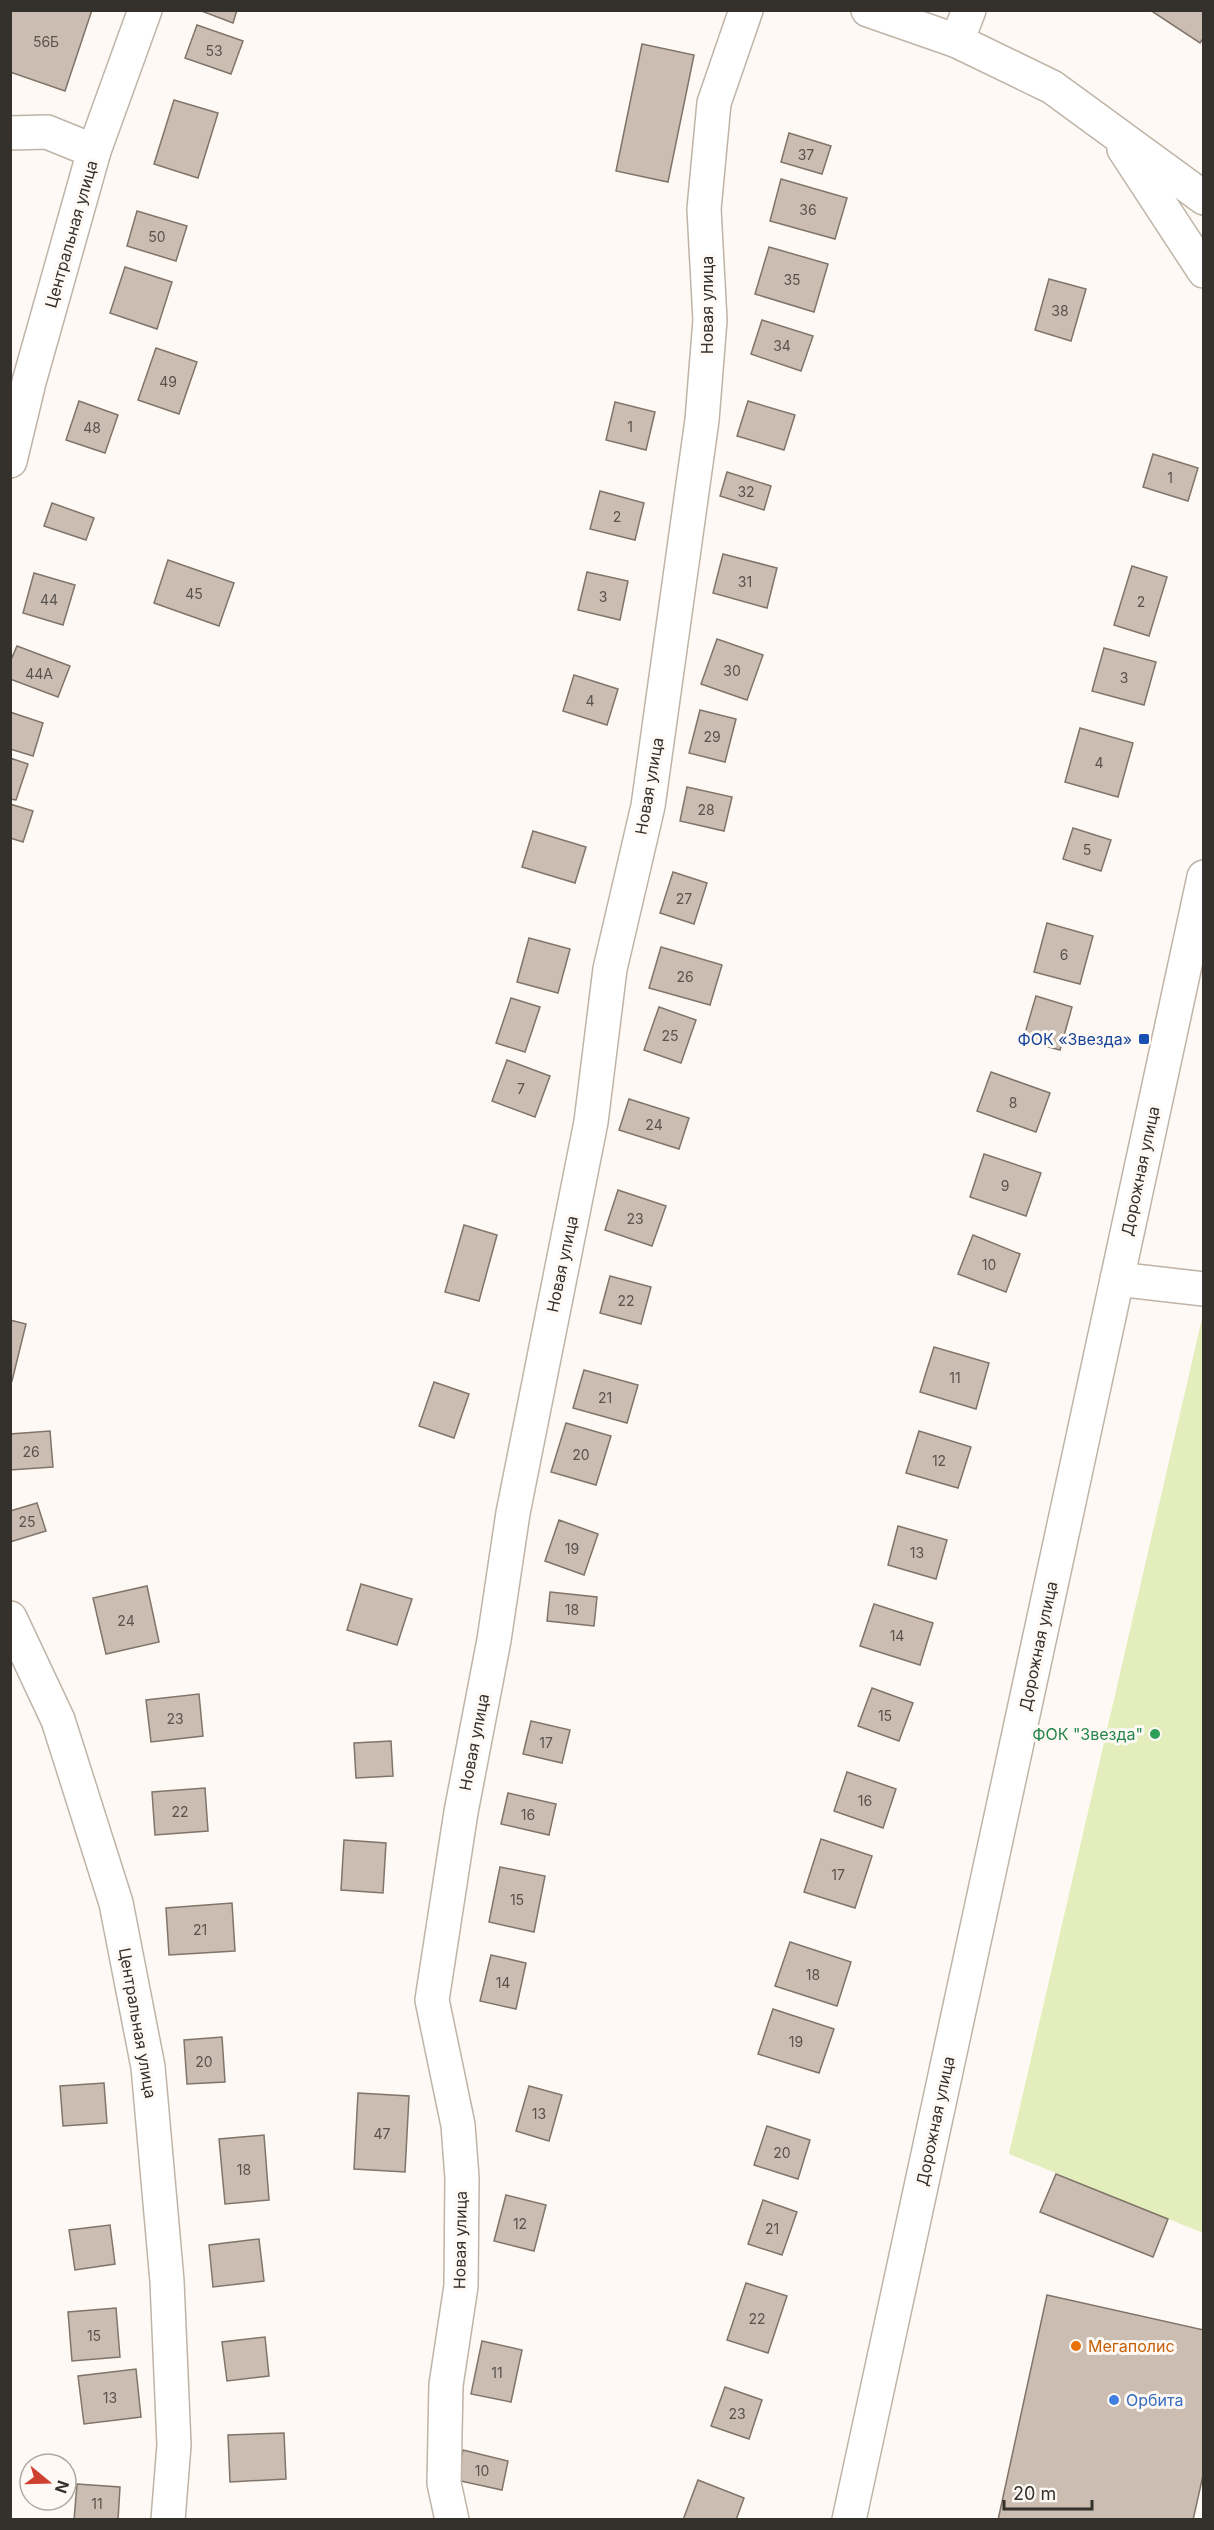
<svg xmlns="http://www.w3.org/2000/svg" width="1214" height="2530" viewBox="0 0 1214 2530" font-family="Inter,sans-serif">
<style>
.green{fill:#e4eebc}
.building{fill:#cbbdb2;stroke:#817469;stroke-width:1.5}
.lines{fill:none;stroke-linecap:round;stroke-linejoin:round}
.minor-casing{stroke:#bfb4a7;stroke-width:36}
.major-casing{stroke:#bfb4a7;stroke-width:36}
.minor{stroke:#fff;stroke-width:33}
.major{stroke:#fff;stroke-width:33}
.transit-dot{fill:#1a4fb4;stroke:#fef9f4;stroke-width:2}
.leisure-dot{fill:#2e9e5b;stroke:#fef9f4;stroke-width:2}
.food-dot{fill:#e8710a;stroke:#fef9f4;stroke-width:2}
.shop-dot{fill:#3f7fe0;stroke:#fef9f4;stroke-width:2}
.labels{text-anchor:middle;dominant-baseline:central;stroke-width:6;stroke-linejoin:round;paint-order:stroke}
.number-label{font-size:14px;fill:#5a534d}
.street-label{font-size:16px;fill:#34302b;stroke:#fef9f4}
.transit-label{font-size:16px;fill:#164399;stroke:#fef9f4;text-anchor:end}
.leisure-label{font-size:16px;fill:#27864d;stroke:#fef9f4;text-anchor:end}
.food-label{font-size:16px;fill:#c56008;stroke:#fef9f4;text-anchor:start}
.shop-label{font-size:16px;fill:#366cbe;stroke:#fef9f4;text-anchor:start}
</style>
<rect width="100%" height="100%" fill="#fef9f4"/>
<path class="green" d="M1203,1314V2233L1009,2154Z"/>
<g class="building">
<path d="M10,10H92L65,91L10,72Z"/>
<path d="M199,10H237L233,23Z"/>
<path d="M1150,10H1204V37L1200,43Z"/>
<path d="M197,25L243,41L231,74L185,58Z"/>
<path d="M642,44L694,55L668,182L616,171Z"/>
<path d="M174,100L218,113L198,178L154,164Z"/>
<path d="M789,133L831,146L822,174L781,162Z"/>
<path d="M781,179L847,198L835,239L770,221Z"/>
<path d="M137,211L187,226L176,261L127,246Z"/>
<path d="M769,247L828,264L814,312L755,294Z"/>
<path d="M125,267L172,282L157,329L110,313Z"/>
<path d="M1049,279L1086,289L1071,341L1035,330Z"/>
<path d="M762,320L813,336L801,371L751,354Z"/>
<path d="M156,348L197,362L179,414L138,400Z"/>
<path d="M79,401L118,415L105,453L66,440Z"/>
<path d="M748,401L795,415L784,450L737,436Z"/>
<path d="M615,402L655,412L646,450L606,440Z"/>
<path d="M1153,454L1198,468L1188,501L1143,487Z"/>
<path d="M727,472L771,486L764,510L720,496Z"/>
<path d="M600,491L644,503L635,540L590,529Z"/>
<path d="M52,503L94,518L86,540L44,526Z"/>
<path d="M723,554L777,568L767,608L713,593Z"/>
<path d="M168,560L234,583L219,626L154,603Z"/>
<path d="M1132,566L1167,577L1149,636L1114,625Z"/>
<path d="M587,572L628,581L620,620L578,610Z"/>
<path d="M34,573L75,585L63,625L23,613Z"/>
<path d="M717,639L763,655L747,700L701,684Z"/>
<path d="M17,646L70,666L58,697L10,679V662Z"/>
<path d="M1104,648L1156,662L1144,705L1092,691Z"/>
<path d="M574,675L618,689L607,725L563,711Z"/>
<path d="M700,710L736,719L725,762L689,753Z"/>
<path d="M10,712L43,723L33,756L10,749Z"/>
<path d="M1080,728L1133,743L1118,797L1065,782Z"/>
<path d="M10,758L28,764L16,800L10,799Z"/>
<path d="M687,787L732,797L724,831L680,821Z"/>
<path d="M10,804L33,811L23,842L10,838Z"/>
<path d="M1073,828L1111,840L1101,871L1063,859Z"/>
<path d="M533,831L586,847L575,883L522,867Z"/>
<path d="M673,872L707,883L694,924L660,913Z"/>
<path d="M1047,923L1093,936L1080,984L1034,972Z"/>
<path d="M529,938L570,949L558,993L517,982Z"/>
<path d="M661,947L722,965L710,1005L649,988Z"/>
<path d="M1036,996L1072,1007L1060,1050L1023,1040Z"/>
<path d="M511,998L540,1007L525,1052L496,1043Z"/>
<path d="M659,1007L696,1020L681,1063L644,1050Z"/>
<path d="M507,1060L550,1076L535,1117L492,1101Z"/>
<path d="M991,1072L1050,1093L1036,1132L977,1111Z"/>
<path d="M629,1099L689,1118L679,1149L619,1130Z"/>
<path d="M984,1154L1041,1173L1026,1216L970,1197Z"/>
<path d="M618,1190L666,1206L652,1246L605,1230Z"/>
<path d="M464,1225L497,1235L479,1301L445,1292Z"/>
<path d="M973,1235L1020,1254L1006,1292L958,1274Z"/>
<path d="M610,1276L651,1287L641,1324L600,1313Z"/>
<path d="M10,1320L26,1324L12,1381H10Z"/>
<path d="M934,1347L989,1363L976,1409L920,1392Z"/>
<path d="M584,1370L638,1385L627,1423L573,1408Z"/>
<path d="M434,1382L469,1394L454,1438L419,1426Z"/>
<path d="M566,1423L611,1436L596,1485L551,1472Z"/>
<path d="M50,1431L53,1467L10,1470V1434Z"/>
<path d="M919,1431L971,1447L958,1488L906,1473Z"/>
<path d="M37,1503L46,1531L10,1542V1511Z"/>
<path d="M559,1520L598,1534L584,1575L545,1561Z"/>
<path d="M898,1526L947,1540L936,1579L888,1565Z"/>
<path d="M361,1584L412,1599L397,1645L347,1630Z"/>
<path d="M147,1586L159,1642L106,1654L93,1598Z"/>
<path d="M550,1592L597,1597L594,1626L547,1621Z"/>
<path d="M874,1604L933,1623L920,1665L860,1646Z"/>
<path d="M872,1688L913,1703L899,1741L858,1726Z"/>
<path d="M199,1694L203,1736L151,1742L146,1700Z"/>
<path d="M531,1721L570,1730L562,1763L523,1754Z"/>
<path d="M391,1741L393,1776L356,1778L354,1743Z"/>
<path d="M847,1772L896,1789L883,1828L834,1811Z"/>
<path d="M205,1788L208,1831L155,1835L152,1792Z"/>
<path d="M508,1793L556,1804L549,1835L501,1824Z"/>
<path d="M821,1839L872,1856L855,1908L804,1892Z"/>
<path d="M344,1840L386,1843L383,1893L341,1890Z"/>
<path d="M500,1867L545,1876L534,1932L489,1922Z"/>
<path d="M232,1903L235,1951L169,1955L166,1908Z"/>
<path d="M790,1942L851,1962L837,2006L775,1986Z"/>
<path d="M491,1955L526,1963L516,2009L480,2001Z"/>
<path d="M773,2009L834,2029L819,2073L758,2054Z"/>
<path d="M222,2037L225,2082L187,2084L184,2040Z"/>
<path d="M104,2083L107,2123L63,2126L60,2086Z"/>
<path d="M529,2086L562,2095L549,2141L516,2131Z"/>
<path d="M358,2093L409,2096L405,2172L354,2169Z"/>
<path d="M767,2126L810,2140L798,2179L754,2165Z"/>
<path d="M264,2135L269,2200L225,2204L219,2139Z"/>
<path d="M1056,2174L1168,2219L1153,2257L1040,2212Z"/>
<path d="M506,2195L546,2205L534,2251L494,2241Z"/>
<path d="M763,2200L797,2212L782,2255L748,2244Z"/>
<path d="M110,2225L115,2264L75,2270L69,2230Z"/>
<path d="M259,2239L264,2281L213,2287L209,2245Z"/>
<path d="M746,2283L787,2296L768,2353L727,2340Z"/>
<path d="M1047,2295L1204,2330V2471L1193,2520H998Z"/>
<path d="M116,2308L120,2357L72,2361L68,2312Z"/>
<path d="M265,2337L269,2376L227,2381L222,2342Z"/>
<path d="M482,2341L522,2350L511,2402L471,2394Z"/>
<path d="M136,2369L141,2417L84,2424L78,2376Z"/>
<path d="M725,2387L762,2400L749,2439L711,2426Z"/>
<path d="M284,2433L286,2479L230,2482L228,2435Z"/>
<path d="M463,2450L508,2461L502,2490L456,2480Z"/>
<path d="M698,2480L744,2498L736,2520H683Z"/>
<path d="M77,2484L120,2487L118,2520H74Z"/>
</g>
<g class="lines">
<defs>
<g id="minor">
<path d="M957,41L969,10"/>
<path d="M10,133L47,132L94,151"/>
<path d="M10,461L29,382L94,151L145,10"/>
<path d="M1117,1279L1204,1289"/>
<path d="M10,1618L58,1720L116,1903L148,2067L167,2281L174,2445L168,2520"/>
<path d="M452,2520L444,2483L446,2385L461,2286L462,2178L458,2125L432,2000L461,1812L494,1640L513,1513L591,1122L610,969L648,806L702,420L710,320L704,209L714,103L746,10"/>
</g>
<g id="major">
<path d="M868,10L957,41L1052,87L1204,198"/>
<path d="M1124,149L1204,271"/>
<path d="M849,2520L1204,877"/>
</g>
</defs>
<use href="#minor" class="minor-casing"/>
<use href="#major" class="major-casing"/>
<use href="#minor" class="minor"/>
<use href="#major" class="major"/>
</g>
<rect class="transit-dot" x="1138" y="1033" width="12" height="12" rx="3"/>
<circle class="leisure-dot" cx="1155" cy="1734" r="6"/>
<circle class="food-dot" cx="1076" cy="2346" r="6"/>
<circle class="shop-dot" cx="1114" cy="2400" r="6"/>
<g class="labels">
<g class="number-label">
<text x="46" y="41">56Б</text>
<text x="214" y="50">53</text>
<text x="806" y="154">37</text>
<text x="808" y="209">36</text>
<text x="157" y="236">50</text>
<text x="792" y="279">35</text>
<text x="1060" y="310">38</text>
<text x="782" y="345">34</text>
<text x="168" y="381">49</text>
<text x="630" y="426">1</text>
<text x="92" y="427">48</text>
<text x="1170" y="477">1</text>
<text x="746" y="491">32</text>
<text x="617" y="516">2</text>
<text x="745" y="581">31</text>
<text x="194" y="593">45</text>
<text x="603" y="596">3</text>
<text x="49" y="599">44</text>
<text x="1141" y="601">2</text>
<text x="732" y="670">30</text>
<text x="39" y="673">44А</text>
<text x="1124" y="677">3</text>
<text x="590" y="700">4</text>
<text x="712" y="736">29</text>
<text x="1099" y="762">4</text>
<text x="706" y="809">28</text>
<text x="1087" y="849">5</text>
<text x="684" y="898">27</text>
<text x="1064" y="954">6</text>
<text x="685" y="976">26</text>
<text x="670" y="1035">25</text>
<text x="521" y="1088">7</text>
<text x="1013" y="1102">8</text>
<text x="654" y="1124">24</text>
<text x="1005" y="1185">9</text>
<text x="635" y="1218">23</text>
<text x="989" y="1264">10</text>
<text x="626" y="1300">22</text>
<text x="955" y="1377">11</text>
<text x="605" y="1397">21</text>
<text x="31" y="1451">26</text>
<text x="581" y="1454">20</text>
<text x="939" y="1460">12</text>
<text x="27" y="1521">25</text>
<text x="572" y="1548">19</text>
<text x="917" y="1552">13</text>
<text x="572" y="1609">18</text>
<text x="126" y="1620">24</text>
<text x="897" y="1635">14</text>
<text x="885" y="1715">15</text>
<text x="175" y="1718">23</text>
<text x="546" y="1742">17</text>
<text x="865" y="1800">16</text>
<text x="180" y="1811">22</text>
<text x="528" y="1814">16</text>
<text x="838" y="1874">17</text>
<text x="517" y="1899">15</text>
<text x="200" y="1929">21</text>
<text x="813" y="1974">18</text>
<text x="503" y="1982">14</text>
<text x="796" y="2041">19</text>
<text x="204" y="2061">20</text>
<text x="539" y="2113">13</text>
<text x="382" y="2133">47</text>
<text x="782" y="2152">20</text>
<text x="244" y="2169">18</text>
<text x="520" y="2223">12</text>
<text x="772" y="2228">21</text>
<text x="757" y="2318">22</text>
<text x="94" y="2335">15</text>
<text x="497" y="2372">11</text>
<text x="110" y="2397">13</text>
<text x="737" y="2413">23</text>
<text x="482" y="2470">10</text>
<text x="97" y="2503">11</text>
</g>
<g class="street-label">
<text transform="translate(71 234) rotate(-74)">Центральная улица</text>
<text transform="translate(707 305) rotate(-90)">Новая улица</text>
<text transform="translate(649 786) rotate(-80)">Новая улица</text>
<text transform="translate(1140 1171) rotate(-78)">Дорожная улица</text>
<text transform="translate(562 1264) rotate(-78)">Новая улица</text>
<text transform="translate(1038 1646) rotate(-78)">Дорожная улица</text>
<text transform="translate(474 1742) rotate(-79)">Новая улица</text>
<text transform="translate(138 2023) rotate(80)">Центральная улица</text>
<text transform="translate(935 2121) rotate(-78)">Дорожная улица</text>
<text transform="translate(460 2240) rotate(-89)">Новая улица</text>
</g>
<g class="transit-label">
<text x="1132" y="1039">ФОК «Звезда»</text>
</g>
<g class="leisure-label">
<text x="1143" y="1734">ФОК "Звезда"</text>
</g>
<g class="food-label">
<text x="1088" y="2346">Мегаполис</text>
</g>
<g class="shop-label">
<text x="1126" y="2400">Орбита</text>
</g>
</g>
<rect width="1214" height="2530" fill="none" stroke="#34302b" stroke-width="24"/>
<g transform="translate(48 2482) rotate(109)"><circle r="28" fill="#fef9f4" stroke="#ada9a4" stroke-width="1.5"/>
<path d="M0-4.5L10 22L0 15L-10 22Z" fill="#ce4131"/>
<text y="-9" font-size="16" font-weight="bold" text-anchor="middle" fill="#34302b">N</text>
</g>
<path d="M1004 2500v9h88v-9" fill="none" stroke="#34302b" stroke-width="3"/>
<text x="1013" y="2500" font-size="18" fill="#34302b" stroke="#fef9f4" stroke-width="4.5" paint-order="stroke">20 m</text>
</svg>
